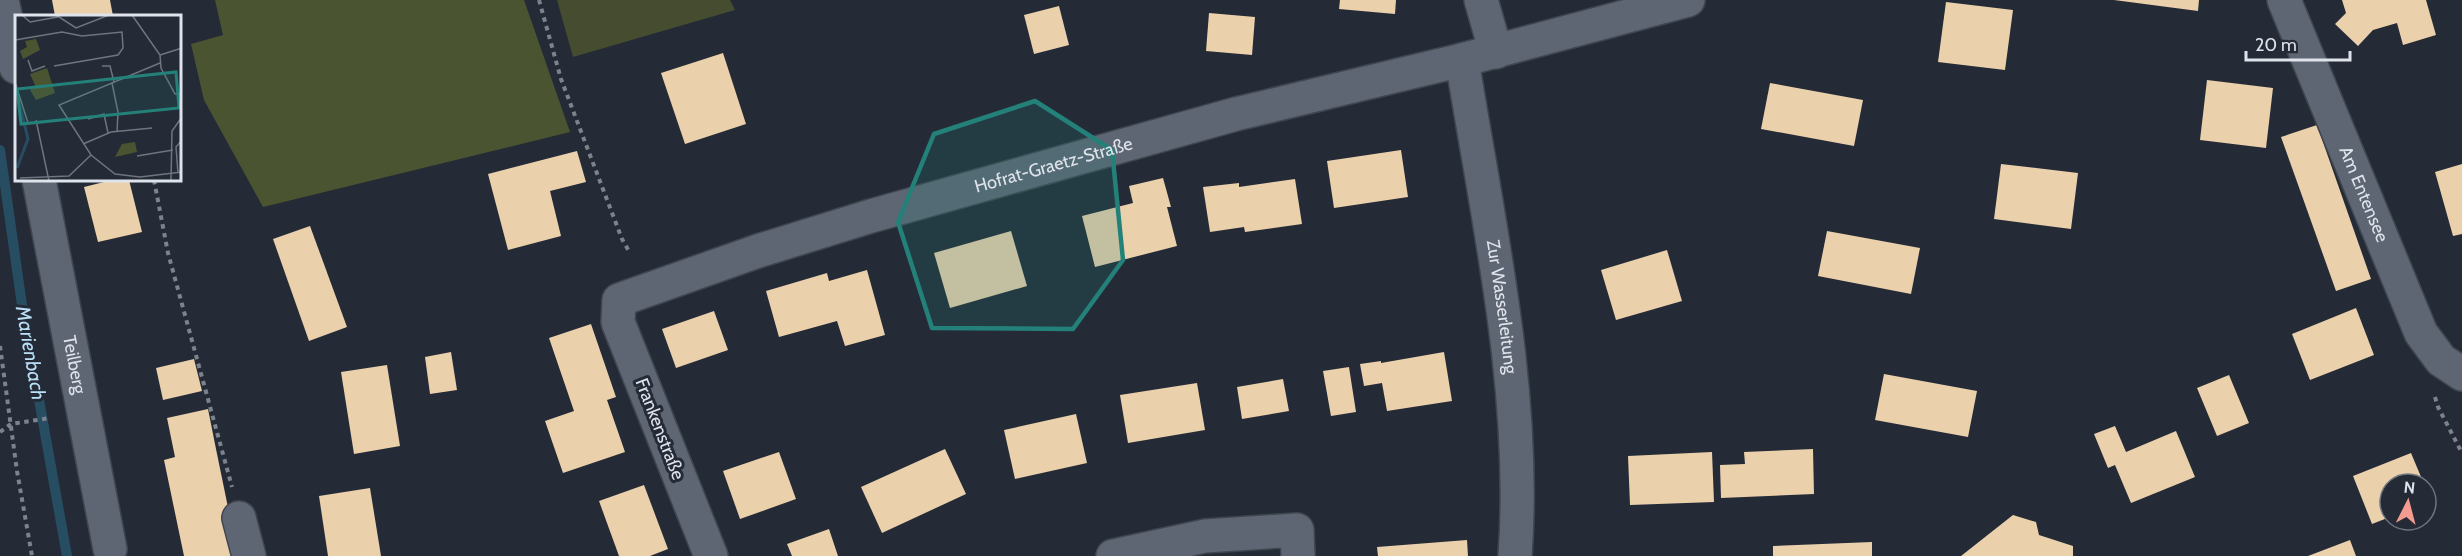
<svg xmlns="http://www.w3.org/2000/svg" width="2462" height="556" viewBox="0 0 2462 556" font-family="Cabin,sans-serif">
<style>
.green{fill:#454c30}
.forest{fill:#4b5430}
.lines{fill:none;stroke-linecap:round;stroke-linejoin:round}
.stream{stroke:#274d63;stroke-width:10}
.building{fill:#ebd0ac}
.minor-casing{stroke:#40464f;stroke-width:36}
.path{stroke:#7d838d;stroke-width:4;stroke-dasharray:4.5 4.5;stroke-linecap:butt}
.minor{stroke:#5e6674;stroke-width:33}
.marked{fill:#24817a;fill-opacity:0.2;stroke:#24817a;stroke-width:4.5;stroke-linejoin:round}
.labels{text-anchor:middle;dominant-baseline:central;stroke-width:6;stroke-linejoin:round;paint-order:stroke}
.street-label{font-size:18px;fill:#dfe3eb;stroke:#242b37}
.water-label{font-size:20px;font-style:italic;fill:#bae0f8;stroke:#242b37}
.inset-river{fill:none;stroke:#274d63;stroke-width:3}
.inset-road{fill:none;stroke:#6f757f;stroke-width:1.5}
.view{fill:#24817a;fill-opacity:0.15;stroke:#24817a;stroke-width:3}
.inset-edge{fill:none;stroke:#dfe3eb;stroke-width:3}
</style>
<rect width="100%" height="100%" fill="#242b37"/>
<path class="green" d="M557,0H730L735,10L573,57Z"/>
<path class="forest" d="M215,0H524L570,132L263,207L204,100L191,44L223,35Z"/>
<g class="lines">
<path class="stream" d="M0,150L22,305L67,556"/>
</g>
<g class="building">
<path d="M52,0H110L113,16H55Z"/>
<path d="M1340,0H1396L1395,14L1339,9Z"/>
<path d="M2114,0H2199L2198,11Z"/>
<path d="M2342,0H2426L2436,35L2403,45L2397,23L2373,30L2358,46L2335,24L2346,13Z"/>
<path d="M1946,2L2013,10L2005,70L1938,62Z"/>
<path d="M1059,6L1069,45L1034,54L1024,15Z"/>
<path d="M1209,13L1255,17L1252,55L1206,51Z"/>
<path d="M723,53L746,124L685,144L661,73Z"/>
<path d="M2207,80L2273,88L2266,148L2200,140Z"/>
<path d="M1770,83L1863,100L1854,146L1761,129Z"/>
<path d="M2317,125L2371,279L2336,291L2281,137Z"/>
<path d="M1401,150L1408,197L1334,208L1327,161Z"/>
<path d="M577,151L586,182L550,191L561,236L508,250L488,174Z"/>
<path d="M2001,164L2078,173L2071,229L1994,219Z"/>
<path d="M2462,164V234L2453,236L2435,172Z"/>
<path d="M1163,178L1171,207H1167L1177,246L1095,267L1082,216L1133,203L1129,186Z"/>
<path d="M1295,179L1302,224L1245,232L1244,227L1210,232L1203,187L1239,183V187Z"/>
<path d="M112,180H129L142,232L98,242L84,187Z"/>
<path d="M310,226L347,327L309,341L273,239Z"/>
<path d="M1011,231L1027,286L950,308L934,253Z"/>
<path d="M1827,231L1920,248L1911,294L1818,276Z"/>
<path d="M1667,250L1682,301L1616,320L1601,270Z"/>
<path d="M867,270L885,335L845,346L837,321L779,337L766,291L827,273L829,281Z"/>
<path d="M2356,308L2374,355L2310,380L2292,334Z"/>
<path d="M714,311L728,350L676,368L662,329Z"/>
<path d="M591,324L616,397L607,400L625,452L563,473L545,421L574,411L549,338Z"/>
<path d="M451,352L457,390L430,394L425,357Z"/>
<path d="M1444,352L1452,401L1387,411L1382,383L1364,386L1360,364L1381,361V363Z"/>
<path d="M194,359L202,391L163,400L156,368Z"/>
<path d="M387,365L400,446L354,454L341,372Z"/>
<path d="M1349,367L1356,412L1331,416L1323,371Z"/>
<path d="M1884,374L1977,391L1968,437L1875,420Z"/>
<path d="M2229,375L2249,423L2217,436L2197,388Z"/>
<path d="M1283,379L1289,411L1242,419L1237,387Z"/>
<path d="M1197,383L1205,430L1128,443L1120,395Z"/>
<path d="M208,409L216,449L238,556H184L164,460L175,457L167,418Z"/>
<path d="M1076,414L1087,463L1015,479L1004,430Z"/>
<path d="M2115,426L2126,452L2176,431L2195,477L2131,503L2115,465L2108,468L2094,434Z"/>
<path d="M945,449L966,494L882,533L861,487Z"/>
<path d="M1813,449L1814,494L1721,498L1720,465L1745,464L1744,452Z"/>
<path d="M779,452L796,499L740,519L723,471Z"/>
<path d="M1712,452L1714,502L1630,505L1628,456Z"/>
<path d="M2411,453L2424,484H2390V517L2372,524L2353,476Z"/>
<path d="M644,485L668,549L650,556H619L599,501Z"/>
<path d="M370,488L381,556H328L319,496Z"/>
<path d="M2013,515L2036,522L2039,535L2073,546V556H1961Z"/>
<path d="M829,529L838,556H792L787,544Z"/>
<path d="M1467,540L1468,556H1378L1377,547Z"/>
<path d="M2350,540L2356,556H2308Z"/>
<path d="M1872,542V556H1773V546Z"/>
</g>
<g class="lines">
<defs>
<g id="minor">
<path d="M2,0L16,67"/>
<path d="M1481,0L1496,52"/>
<path id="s1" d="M2284,0L2421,333L2441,360L2462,374"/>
<path id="s2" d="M1462,60C1488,222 1527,392 1515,556"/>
<path id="s3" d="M39,180L110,549"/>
<path d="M239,518L249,556"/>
<path id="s4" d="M711,556L618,322L619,300L758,251L871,216L1236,114L1462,60L1688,0"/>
<path d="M1113,556L1205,536L1297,530L1298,556"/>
</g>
</defs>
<use href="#minor" class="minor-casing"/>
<g class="path">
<path d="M539,0L561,79L622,239L630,253"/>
<path d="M154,180L168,253L232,487"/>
<path d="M0,346L17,471L32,556"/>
<path d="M2435,397L2438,407L2462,453"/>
<path d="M0,432L11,424L50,418"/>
</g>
<use href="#minor" class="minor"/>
</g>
<path class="marked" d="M1035,101L1112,150L1123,260L1073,329L932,328L898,222L934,134Z"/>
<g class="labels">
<g class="street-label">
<text stroke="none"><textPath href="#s4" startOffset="729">Hofrat-Graetz-Straße</textPath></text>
<text stroke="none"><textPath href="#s1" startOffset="210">Am Entensee</textPath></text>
<text stroke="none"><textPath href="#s2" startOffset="250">Zur Wasserleitung</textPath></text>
<text stroke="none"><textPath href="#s3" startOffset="188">Teilberg</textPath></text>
<text transform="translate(660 429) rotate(69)">Frankenstraße</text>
</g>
<g class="water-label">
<text transform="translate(31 353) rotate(80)">Marienbach</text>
</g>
</g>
<g transform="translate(15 15)">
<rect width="166" height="166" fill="#242b37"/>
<path d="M21,24L25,35L8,44L5,36L12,32L10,26ZM32,53L40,78L21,85L15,75L20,70L15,59ZM120,127L122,137L100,142L107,129Z" fill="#4b5430"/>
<path class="inset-river" d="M2,153L13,124L3,83"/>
<path class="inset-road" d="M7,0L15,7L43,2M41,0L61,13L94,0M117,0L145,40L146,53L160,79H167M0,25L47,17L67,21L107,17L108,33L103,40L39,51M145,40L167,33M13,45L17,56L30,51M145,48L44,90L76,140L100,159L125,162L167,157M87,51H95L99,67M0,67L13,108M97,68L103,97L102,117M73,104L89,99L93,118M21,105L34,166M68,129L96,117L137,113M122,141L158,135M163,158L161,132L167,125M5,163L54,161L76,140M156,166L157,116L167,102"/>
<path class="view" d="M161,57L164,93L6,109L2,74Z"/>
<rect width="166" height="166" class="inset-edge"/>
</g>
<g transform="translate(2408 502) rotate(6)"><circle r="28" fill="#242b37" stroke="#6f757f" stroke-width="1.5"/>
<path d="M0-4.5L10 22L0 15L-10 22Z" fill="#f59c91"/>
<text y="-9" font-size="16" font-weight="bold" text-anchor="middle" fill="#dfe3eb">N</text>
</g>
<path d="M2246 51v9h104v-9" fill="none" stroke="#dfe3eb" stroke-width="3"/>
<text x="2255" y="51" font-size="18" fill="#dfe3eb" stroke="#242b37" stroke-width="4.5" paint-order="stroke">20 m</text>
</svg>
